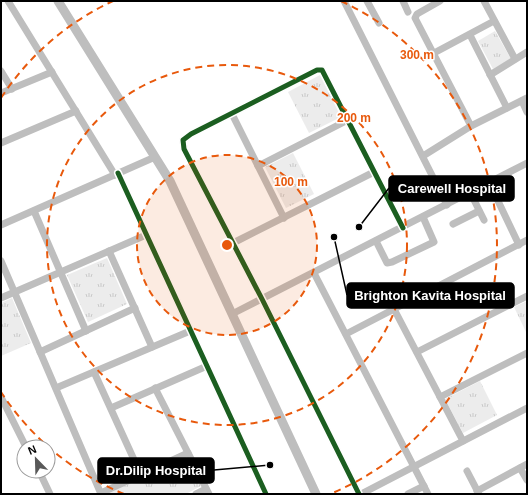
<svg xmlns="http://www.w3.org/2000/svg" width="528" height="495" viewBox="0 0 528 495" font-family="Helvetica,sans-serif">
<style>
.park{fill:url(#park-tufts)}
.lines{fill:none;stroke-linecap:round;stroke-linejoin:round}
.minor{stroke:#bebebe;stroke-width:7}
.tertiary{stroke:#bebebe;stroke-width:9}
.cycleway-casing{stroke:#fff;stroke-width:8}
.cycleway{stroke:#1b5e20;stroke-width:5}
.ring{fill:none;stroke:#e8590c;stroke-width:2;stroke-dasharray:7 5}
.centre{fill:#e8590c;stroke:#fff;stroke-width:2}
.ring-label{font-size:12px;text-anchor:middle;font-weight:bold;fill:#e8590c;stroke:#fff;stroke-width:3;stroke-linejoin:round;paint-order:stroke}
.leader{fill:none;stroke:#000;stroke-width:1.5}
.callout-dot{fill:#000;stroke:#fff;stroke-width:1.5}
.callout{fill:#000;stroke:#000;stroke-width:1.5}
.callout-label{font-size:13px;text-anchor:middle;font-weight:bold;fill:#fff}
</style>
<defs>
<pattern id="park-tufts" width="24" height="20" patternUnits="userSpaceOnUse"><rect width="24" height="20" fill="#ececec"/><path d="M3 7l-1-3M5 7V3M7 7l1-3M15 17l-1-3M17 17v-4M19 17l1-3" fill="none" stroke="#c9c9c9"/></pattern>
</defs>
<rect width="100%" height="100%" fill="#fff"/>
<g class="park">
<path d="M495,31L511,59L493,69L478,41Z"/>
<path d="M320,75L341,117L309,133L288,92Z"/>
<path d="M293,153L314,194L286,208L265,167Z"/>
<path d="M107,258L127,304L88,322L67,275Z"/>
<path d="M12,298L31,343L1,356V303Z"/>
<path d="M527,301V334L514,307Z"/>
<path d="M480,381L497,415L463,433L445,399Z"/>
<path d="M188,456L201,486L186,494H107Z"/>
</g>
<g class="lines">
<g class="minor">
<path d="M8,1L115,175"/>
<path d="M344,1L447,205"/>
<path d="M367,1L379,23"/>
<path d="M403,1L408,12"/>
<path d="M440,1L417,14L415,18L471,126"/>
<path d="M484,1L515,59"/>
<path d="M470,35L507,108"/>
<path d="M434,53L494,21"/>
<path d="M1,71L12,89"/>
<path d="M490,75L527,52"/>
<path d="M1,93L52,72"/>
<path d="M522,101L527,112"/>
<path d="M232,114L284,218"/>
<path d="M1,143L76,111"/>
<path d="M423,156L471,126L527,98"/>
<path d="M258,166L348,120"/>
<path d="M118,173L266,494"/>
<path d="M489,182L519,245"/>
<path d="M470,192L484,220"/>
<path d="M34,211L86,331"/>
<path d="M453,224L479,211"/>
<path d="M1,225L155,157"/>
<path d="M376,241L387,263L392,262L434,242L423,217"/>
<path d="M233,243L374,172"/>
<path d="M109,251L152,347"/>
<path d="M1,261L101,494"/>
<path d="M314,273L428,494"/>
<path d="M1,298L146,235"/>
<path d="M394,309L463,441"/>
<path d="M232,314L527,163"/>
<path d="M346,334L527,240"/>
<path d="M40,352L135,308"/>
<path d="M417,352L527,296"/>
<path d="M94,372L141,475"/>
<path d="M56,388L190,331"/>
<path d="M155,388L209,494"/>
<path d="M1,397L26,447"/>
<path d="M440,397L527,353"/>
<path d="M111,408L207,366"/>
<path d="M520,468L527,480"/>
<path d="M39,471L50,494"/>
<path d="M467,471L479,494"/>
<path d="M477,491L527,464"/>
<path d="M101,493L188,453"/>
<path d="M196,494L206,489"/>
<path d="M359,494L262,299L184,149L183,140L191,134L317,70H322L403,228"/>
<path d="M361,494L527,408"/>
<path d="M408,494L424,486"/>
</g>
<path class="tertiary" d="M58,1L170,181L316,494"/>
<defs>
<g id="cycleway">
<path d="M118,173L266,494"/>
<path d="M359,494L262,299L184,149L183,140L191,134L317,70H322L403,228"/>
</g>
</defs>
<use href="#cycleway" class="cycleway-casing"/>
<use href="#cycleway" class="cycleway"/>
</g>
<circle cx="227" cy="245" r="90" fill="#e8590c" fill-opacity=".12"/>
<g class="ring">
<circle cx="227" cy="245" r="90"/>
<circle cx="227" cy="245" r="180"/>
<path d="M124 494A269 269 0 0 1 1 392M1 98A269 269 0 0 1 113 1M341 1A269 269 0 0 1 330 494"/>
</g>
<circle cx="227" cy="245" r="6" class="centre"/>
<g class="ring-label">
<text x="417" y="59">300 m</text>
<text x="354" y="122">200 m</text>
<text x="291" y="186">100 m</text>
</g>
<path class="leader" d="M359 227L389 188M334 237L347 295M270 465L214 470"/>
<g class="callout-dot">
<circle cx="359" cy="227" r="4"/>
<circle cx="334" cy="237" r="4"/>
<circle cx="270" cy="465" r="4"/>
</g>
<g class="callout">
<rect x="389" y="176" width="125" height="25" rx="4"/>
<rect x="347" y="283" width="167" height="25" rx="4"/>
<rect x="98" y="458" width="116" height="25" rx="4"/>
</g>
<g class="callout-label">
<text x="452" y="193">Carewell Hospital</text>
<text x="430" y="300">Brighton Kavita Hospital</text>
<text x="156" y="475">Dr.Dilip Hospital</text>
</g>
<rect width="528" height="495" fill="none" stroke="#000000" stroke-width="4"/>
<g transform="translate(36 459) rotate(337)"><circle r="19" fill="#ffffff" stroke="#999999"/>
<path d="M0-3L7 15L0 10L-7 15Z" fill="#595959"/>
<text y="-6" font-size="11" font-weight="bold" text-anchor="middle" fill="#000000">N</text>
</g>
</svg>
